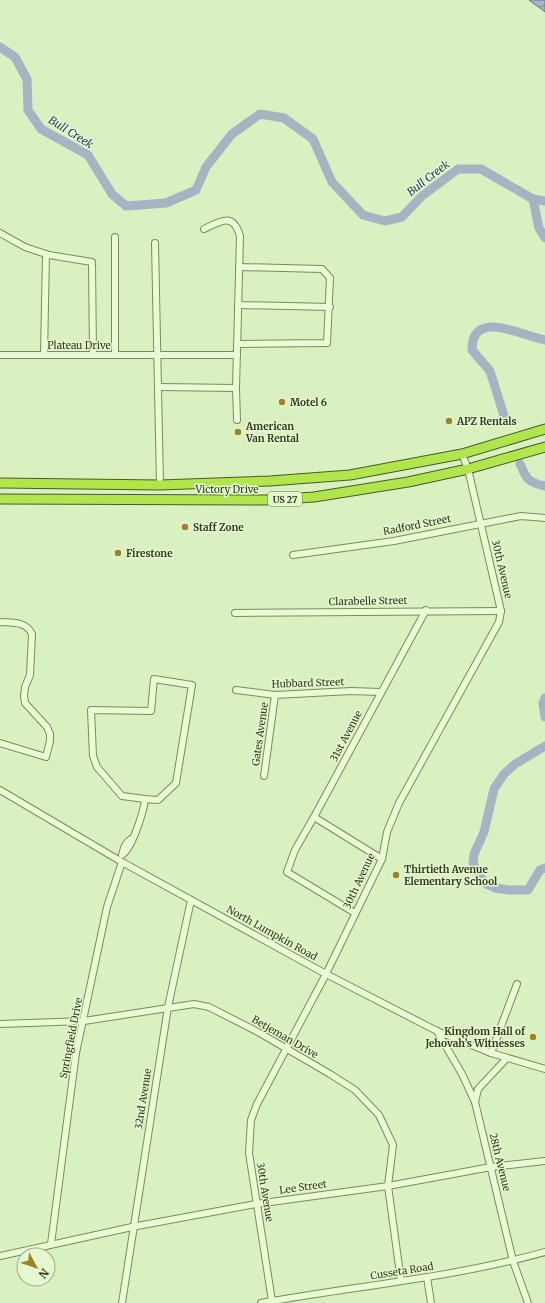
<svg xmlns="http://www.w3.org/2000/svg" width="545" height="1303" viewBox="0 0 545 1303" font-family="Merriweather,serif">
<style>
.water{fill:url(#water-waves);stroke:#6a7c91}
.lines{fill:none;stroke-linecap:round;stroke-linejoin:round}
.river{stroke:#a4b4c3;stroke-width:9}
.minor-casing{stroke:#7b8b57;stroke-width:8}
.highway-casing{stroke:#4d582c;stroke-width:11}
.minor{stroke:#e8fbd4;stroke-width:6}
.highway{stroke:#b1e54c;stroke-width:9}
.poi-dot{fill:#9e8224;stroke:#e4f7d1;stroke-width:1.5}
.labels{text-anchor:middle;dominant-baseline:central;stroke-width:3;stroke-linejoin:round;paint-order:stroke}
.shield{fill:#e4f7d1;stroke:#677352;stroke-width:1}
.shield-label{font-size:9px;font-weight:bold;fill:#323a1c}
.street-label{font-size:10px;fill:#323a1c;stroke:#e4f7d1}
.poi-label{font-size:10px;font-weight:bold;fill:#323a1c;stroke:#e4f7d1;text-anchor:start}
.water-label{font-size:11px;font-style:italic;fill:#2b385a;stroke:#e4f7d1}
</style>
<defs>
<pattern id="water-waves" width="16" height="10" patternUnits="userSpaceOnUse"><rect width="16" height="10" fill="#a4b4c3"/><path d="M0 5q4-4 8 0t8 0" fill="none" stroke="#86939e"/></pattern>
</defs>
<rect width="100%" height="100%" fill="#d9f1c1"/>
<path class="water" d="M529,0H545V12Z"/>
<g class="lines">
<g class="river">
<path d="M0,47L15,57L27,79L28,110L41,129L88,155L112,194L126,206L166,203L196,190L206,167L232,134L260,114L284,118L313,139L332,182L363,215L385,221L402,217L422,196L458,169H481L533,199L545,201"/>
<path d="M533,199L539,228L545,238"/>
<path d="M505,419L490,371L472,350C472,307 525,337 545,340"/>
<path d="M520,464C527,480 528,482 545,486"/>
<path d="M545,698L543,703L545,717"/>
<path d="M545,746L515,764L504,774L494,789L484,832L474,854L473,863L478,874L486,884L495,888L509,890H528L540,870L545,868"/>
</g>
<defs>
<g id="minor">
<path d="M0,233L25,247L49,255L92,262L93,354"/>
<path d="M115,237V354"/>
<path d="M155,243L160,485"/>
<path d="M238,305L330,307"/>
<path d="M237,344L327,343L330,278L322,269L239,267"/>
<path d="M0,355H237"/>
<path d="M44,355L46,254"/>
<path d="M159,387L236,388L240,236C233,212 221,221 204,229"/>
<path d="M236,388L237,420"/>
<path d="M293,555L394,541L521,516L545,518"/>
<path d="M235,613L501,611"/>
<path d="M0,622C12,623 26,621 32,634L30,675L25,687L24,696L25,703L47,727L50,734V741L46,757L0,743"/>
<path d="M236,690L275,695L351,691L381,692"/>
<path d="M264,776L275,695"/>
<path d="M0,790L122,862L326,974L437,1031L491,1053L545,1069"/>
<path d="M314,817L382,859"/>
<path d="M123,854C132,848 144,811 145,799L158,800L176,783L192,685L154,679L151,711L91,710L93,756L97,767L122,796L145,799"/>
<path d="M122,855C124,848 124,844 131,839"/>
<path d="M355,913L287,872L295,850L314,817L426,610"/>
<path d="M0,1024L84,1021L194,1004L209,1007L258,1032L330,1074L355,1090L379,1115L393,1145L388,1186L401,1281"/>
<path d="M437,1031L462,1074L475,1102L513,1261L528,1303"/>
<path d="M491,1053L517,984"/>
<path d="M475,1102L478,1089L507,1058"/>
<path d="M51,1244L76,1053L107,907L122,862"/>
<path d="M0,1256L132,1227L256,1204L388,1186L491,1167L545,1161"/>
<path d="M427,1277L431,1303"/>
<path d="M272,1301L249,1153L251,1120L257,1104L326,974L382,859L387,832L399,803L499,622L501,611L468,469L462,454"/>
<path d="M122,1303L168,1007L191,900"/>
<path d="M261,1303C356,1286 452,1278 545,1252"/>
</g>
<g id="highway">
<path d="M0,483L160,485L270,481L350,475L462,454L545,429"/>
<path d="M0,499L266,500L314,497L408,482L468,469L545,447"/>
</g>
</defs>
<use href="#minor" class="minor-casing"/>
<use href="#highway" class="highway-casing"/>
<use href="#minor" class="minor"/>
<use href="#highway" class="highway"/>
</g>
<g class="poi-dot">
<circle cx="282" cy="402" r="4"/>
<circle cx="449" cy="421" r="4"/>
<circle cx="238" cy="432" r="4"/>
<circle cx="185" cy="527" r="4"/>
<circle cx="118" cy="553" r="4"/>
<circle cx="396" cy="875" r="4"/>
<circle cx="533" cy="1037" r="4"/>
</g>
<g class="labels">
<rect class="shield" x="268" y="492" width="34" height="14" rx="3"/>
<g class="shield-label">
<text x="285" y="499">US 27</text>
</g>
<g class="street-label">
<text x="79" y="345">Plateau Drive</text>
<text x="227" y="489">Victory Drive</text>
<text transform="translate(417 525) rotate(-11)">Radford Street</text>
<text transform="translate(502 569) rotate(77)">30th Avenue</text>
<text transform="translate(368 601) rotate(-1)">Clarabelle Street</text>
<text transform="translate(308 683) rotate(-2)">Hubbard Street</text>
<text transform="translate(260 734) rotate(-82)">Gates Avenue</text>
<text transform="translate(346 736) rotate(-62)">31st Avenue</text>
<text transform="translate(359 881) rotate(-65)">30th Avenue</text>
<text transform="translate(272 933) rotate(29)">North Lumpkin Road</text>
<text transform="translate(285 1037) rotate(30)">Betjeman Drive</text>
<text transform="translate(71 1038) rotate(-79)">Springfield Drive</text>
<text transform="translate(143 1099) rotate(-81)">32nd Avenue</text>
<text transform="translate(500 1162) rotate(76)">28th Avenue</text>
<text transform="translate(303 1187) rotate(-8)">Lee Street</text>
<text transform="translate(265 1192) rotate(81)">30th Avenue</text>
<text transform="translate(402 1271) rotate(-9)">Cusseta Road</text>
</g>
<g class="poi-label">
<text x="290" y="402">Motel 6</text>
<text x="457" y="421">APZ Rentals</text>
<text x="246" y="426">American<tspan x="246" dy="12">Van Rental</tspan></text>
<text x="193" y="527">Staff Zone</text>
<text x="126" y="553">Firestone</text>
<text x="404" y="869">Thirtieth Avenue<tspan x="404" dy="12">Elementary School</tspan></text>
<text x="525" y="1031" text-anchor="end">Kingdom Hall of<tspan x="525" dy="12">Jehovah’s Witnesses</tspan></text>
</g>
<g class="water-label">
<text transform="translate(71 132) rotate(32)">Bull Creek</text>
<text transform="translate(428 178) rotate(-38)">Bull Creek</text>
</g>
</g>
<g transform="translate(36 1267) rotate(130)"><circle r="19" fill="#e4f7d1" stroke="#9dab89"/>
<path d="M0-3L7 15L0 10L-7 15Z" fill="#9e8224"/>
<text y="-6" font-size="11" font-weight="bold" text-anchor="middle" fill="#323a1c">N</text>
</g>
</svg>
